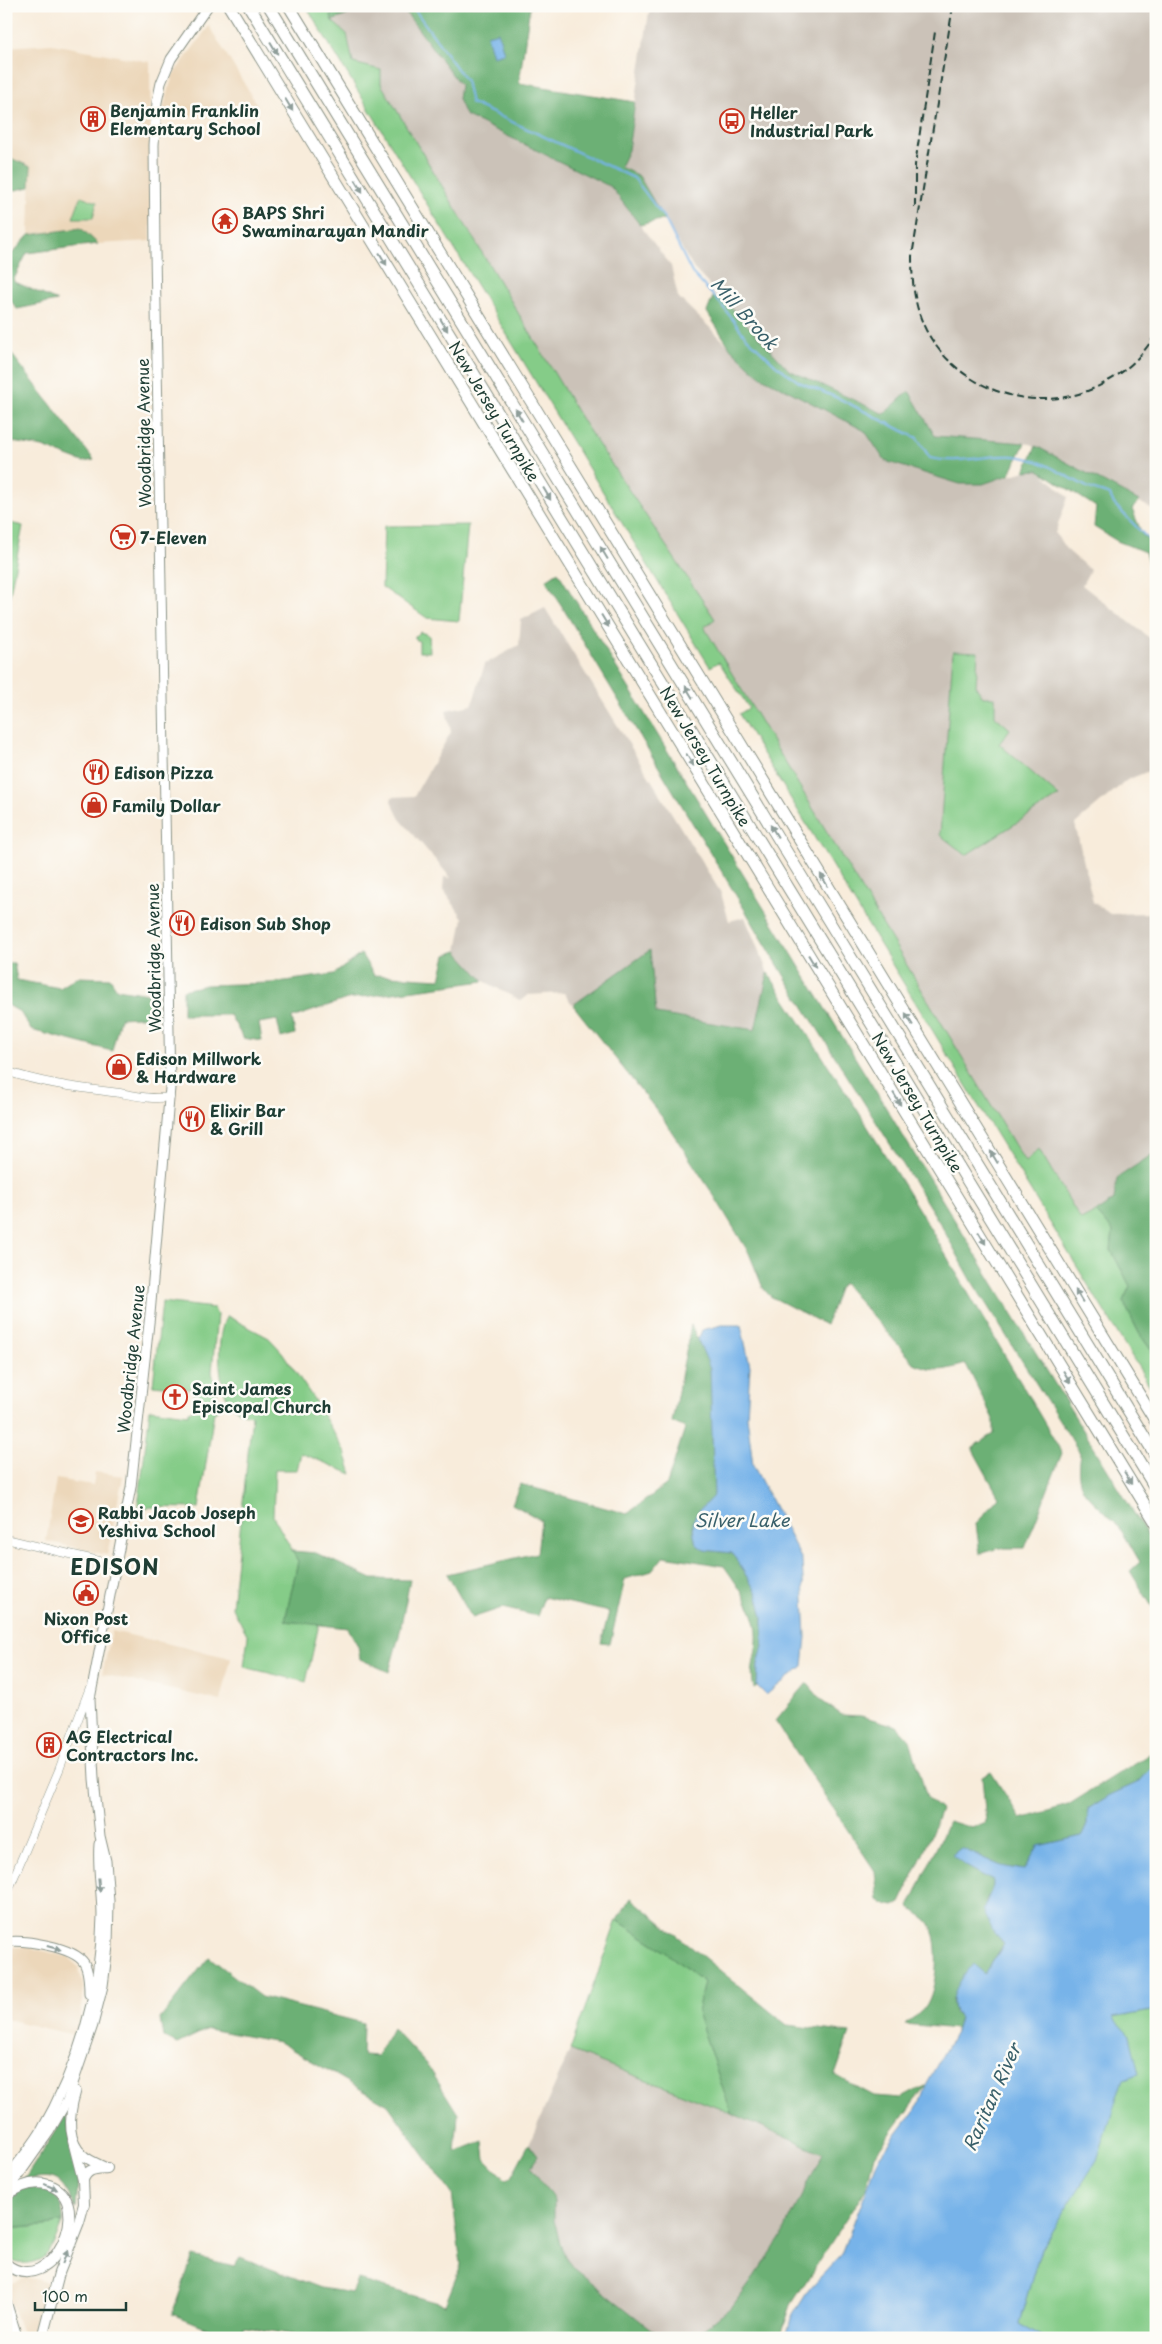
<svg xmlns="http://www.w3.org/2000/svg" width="1162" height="2344" viewBox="0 0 1162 2344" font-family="'Playpen Sans',sans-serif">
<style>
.built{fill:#ecd7ba}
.industrial{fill:#cbc2b8;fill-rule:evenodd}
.green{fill:#85cc88;stroke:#52845e}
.forest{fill:#6cb074;stroke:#467654}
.water{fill:#77b3e9;stroke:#4b788e}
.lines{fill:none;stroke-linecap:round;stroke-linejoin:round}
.stream{stroke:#77b3e9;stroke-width:2}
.tertiary-casing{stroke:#8c9488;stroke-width:9}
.secondary-casing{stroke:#8c9488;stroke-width:11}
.trunk-casing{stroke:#8c9488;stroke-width:12}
.motorway-casing{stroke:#8c9488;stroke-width:13}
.tertiary{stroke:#fff;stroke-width:8}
.secondary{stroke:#fff;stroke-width:9}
.trunk{stroke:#fff;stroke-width:10}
.motorway{stroke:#fff;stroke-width:11}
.rail{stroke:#1f3d34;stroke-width:2;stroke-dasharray:8 4;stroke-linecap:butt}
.oneway{fill:#8f9e9a}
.labels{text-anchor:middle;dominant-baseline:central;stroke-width:5;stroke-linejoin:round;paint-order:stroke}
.poi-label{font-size:16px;font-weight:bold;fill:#1f3d34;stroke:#fdfcf7;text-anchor:start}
.street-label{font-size:16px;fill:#1f3d34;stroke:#fdfcf7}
.water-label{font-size:18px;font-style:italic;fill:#39606a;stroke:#fdfcf7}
.district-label{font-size:21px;font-weight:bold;letter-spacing:1px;fill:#1f3d34;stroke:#fdfcf7}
</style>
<rect width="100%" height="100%" fill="#fdfcf7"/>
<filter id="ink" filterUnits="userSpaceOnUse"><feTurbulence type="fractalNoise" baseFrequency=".02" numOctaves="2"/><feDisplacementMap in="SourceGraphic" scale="10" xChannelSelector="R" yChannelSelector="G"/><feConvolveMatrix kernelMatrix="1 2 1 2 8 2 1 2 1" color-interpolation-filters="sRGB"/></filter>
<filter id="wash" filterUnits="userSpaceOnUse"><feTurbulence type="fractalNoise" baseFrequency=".0096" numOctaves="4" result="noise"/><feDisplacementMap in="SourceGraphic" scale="20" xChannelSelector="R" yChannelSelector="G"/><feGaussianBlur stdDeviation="1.12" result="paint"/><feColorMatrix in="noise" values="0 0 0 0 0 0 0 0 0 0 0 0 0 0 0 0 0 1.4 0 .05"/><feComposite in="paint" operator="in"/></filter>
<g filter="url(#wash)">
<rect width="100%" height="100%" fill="#f8ecdb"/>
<g class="built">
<path d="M209,26L256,103L258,116H161L173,75Z"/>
<path d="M52,44L150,62L151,241L98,244L81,228L29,235L31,167L6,156V47Z"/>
<path d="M95,1472L123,1476L107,1555L46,1541L56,1479L93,1485Z"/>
<path d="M112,1631L231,1658L221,1701L102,1674Z"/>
<path d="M10,1947H27L68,1957L79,1968L84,1990L78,2036L6,2019V1949Z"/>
<path d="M26,2277L51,2283L35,2338H24L6,2291V2286Z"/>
</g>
<g class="industrial">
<path d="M370,6H401L460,85L458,99L465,115L611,187L671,266L678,297L760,376L865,431L885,461L983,484L1025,471L1039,470L1068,497L1055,533L1066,549L1090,570L1082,585L1156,643V768L1127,780L1075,824L1093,902L1110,914L1150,913L1156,898V1152L1118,1178L1114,1200L1096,1212L1081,1220L1039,1149L1025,1163L703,627L715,619L584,423L353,63L347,34L332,21ZM953,652H978L976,687L995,716L1010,729L998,744Z"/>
<path d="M650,6H1156V511L1031,444L935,436L909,391L884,414L789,370L694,269L639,176L620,167L628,150Z"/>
<path d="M545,608L721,893L729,921L745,917L768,973L755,1030L656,1014L650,951L573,1005L564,993L528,995L521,1001L484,981L457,951L463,918L443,889L444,877L451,878L400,819L391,801L392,797L414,796L451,732L446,710L472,705L485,664L519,645L521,620Z"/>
<path d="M570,2050L731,2113L823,2153L781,2237L768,2257L731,2308L692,2338H662L575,2269L565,2256L554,2219V2200L531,2167L538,2156L529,2144Z"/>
</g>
<g class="green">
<path d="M306,6H330L332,21L347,34L353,63L381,70V84L584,423L715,619L704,627L1025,1162L1039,1149L1081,1220L1096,1212L1113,1231L1111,1250L1130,1286L1123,1301L1139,1333L1156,1357V1396L739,714L749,708L719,662L710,667Z"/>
<path d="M81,196L97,202L93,218H73Z"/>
<path d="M6,522L23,526L6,614Z"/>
<path d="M468,525L459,621L427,618L382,587L384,526Z"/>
<path d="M420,632L429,635L430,652H419V641L415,639V637Z"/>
<path d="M953,651L978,652L976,687L983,697H995V716L1010,729L999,744L1059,796L966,855L940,835Z"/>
<path d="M162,1302L214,1308L217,1315L212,1372L220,1408L214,1412L199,1508L138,1507L150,1409L188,1414V1411L194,1409L195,1392L190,1389L153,1385Z"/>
<path d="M227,1316L269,1338L282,1352L313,1398L345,1452L352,1474L301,1453L297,1470H275L273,1516L298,1561L285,1621L319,1624L306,1682L244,1667L248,1636L232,1607L252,1415C244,1414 237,1411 231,1405C218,1389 215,1333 227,1316Z"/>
<path d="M617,1920L660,1948L704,1982L697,2012L731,2113L570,2050Z"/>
<path d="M1156,2010V2338H1045L1019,2323L1041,2248L1097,2159L1113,2018Z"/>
<path d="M63,2221C58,2232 54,2245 47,2254C39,2264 11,2269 6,2253C4,2246 6,2236 6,2229L54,2225Z"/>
</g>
<g class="forest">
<path d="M330,6H370L332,21Z"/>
<path d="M401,6H530L519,83L635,102L628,150L620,167L639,176L664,219L640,225L611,187L465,115L458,99L460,85Z"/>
<path d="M6,156L31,167L30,187L6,192Z"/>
<path d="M81,228L98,244L27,253L13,281L57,301L17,309L6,294V253L10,256L29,235Z"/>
<path d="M713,297L723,299L789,370L884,414L909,391L935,436L1025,443L1009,475L983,484H960L885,461L865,431L760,376L731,349L707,312Z"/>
<path d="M10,352L94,460L83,462L43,447L6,441V354Z"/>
<path d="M1036,446L1139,501L1132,509L1142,534L1156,550V577L1150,572L1145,552L1117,541L1094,527L1096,507L1039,470L1025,471Z"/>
<path d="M558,572L1156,1549V1613L1130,1571L1140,1562C1132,1549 1125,1534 1115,1523C1091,1495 1073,1495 1080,1453L973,1283L941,1225L790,985L546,580Z"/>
<path d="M650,950L656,1014L755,1030L768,973L858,1111L930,1228L1062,1453L1025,1548H999L980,1554L976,1524L999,1497L973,1450L977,1444L994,1434V1421L966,1364C945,1370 938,1373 916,1365L843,1283L839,1289L826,1325L770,1296L763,1288L749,1253L713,1194L662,1117L573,1005Z"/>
<path d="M457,951L484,981L347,999L292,1018L295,1034L281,1038L277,1020L259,1023L262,1041L243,1038L230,1015H183V990L206,985L271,983L334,974L361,954L374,975L440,979L446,955Z"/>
<path d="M6,963H14L17,980L60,988L77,977L110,978L117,989L155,995V1016L120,1018L112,1051L31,1030L20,1012L6,1004Z"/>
<path d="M1156,1152V1357L1139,1333L1123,1301L1130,1286L1111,1250L1113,1231L1096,1212L1114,1200L1117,1178Z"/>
<path d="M691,1325L710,1367L714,1496C694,1515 689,1515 696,1544L704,1550L732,1553L757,1593L763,1616V1646L758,1664L757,1686L754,1688C749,1670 756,1658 757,1641C759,1613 739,1588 724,1566L664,1556L652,1571L625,1579L610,1644L601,1643L609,1612L544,1597L537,1616L502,1608L472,1618L447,1574L537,1553L541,1520L512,1504L520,1484L627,1514L667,1484L685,1428L672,1422Z"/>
<path d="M292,1551L316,1553L372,1579L410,1580L399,1636L389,1672L360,1659L358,1646L348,1628L285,1621L298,1561Z"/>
<path d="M807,1683L823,1702L842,1715L861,1716L897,1726L910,1740L927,1798L941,1810L924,1852L900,1903L894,1906L884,1904L878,1900L875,1871L775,1721Z"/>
<path d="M1156,1750V1763L1139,1782L1110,1795L1088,1809L1087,1825L1082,1836L1038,1846L1024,1870L1001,1866L961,1848L966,1866L993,1881V1886L985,1902L1000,1940L1004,1943L985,1974L952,1999L954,2012L960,2018L957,2029L905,2024C911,2019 921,2013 925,2007C938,1989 940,1943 930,1924C926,1917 915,1913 909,1907L949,1821L972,1828L986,1822L982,1777L991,1772L1021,1819L1068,1805Z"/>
<path d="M631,1898L787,2025L850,2033L835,2075L874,2096L902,2098L926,2085L874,2156L866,2188L791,2305L780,2338H692L731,2308L768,2257L781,2237L823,2153L731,2113L697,2012L704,1982L660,1948L617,1920Z"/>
<path d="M209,1957L261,1997L363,2023L362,2055L377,2056L392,2028L428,2066L458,2114L455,2152L483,2141L485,2159L506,2180L511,2177L529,2144L538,2156L531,2167L554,2200V2219L560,2243L565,2256L575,2269L662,2338H299L296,2335L244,2327L239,2338H231L172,2314L193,2256L234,2266L240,2257L321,2288L352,2293L358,2280L445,2305L461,2265L452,2194L388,2105L279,2042L208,2029L177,2044L163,2037L160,2019Z"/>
<path d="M66,2114L78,2182L76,2209C61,2179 59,2173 24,2180Z"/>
<path d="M38,2187C57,2195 63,2201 63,2221L54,2225L6,2229V2198L21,2188Z"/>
</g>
<g class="water">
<path d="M498,32L504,53L493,56L487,35Z"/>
<path d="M722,1325H741L750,1366L747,1416L753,1465L802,1560L806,1637L803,1666L766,1695L757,1686L758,1664L763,1646V1616L757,1593L732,1553L704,1550L696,1544C689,1514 695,1516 714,1495L710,1368L698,1340L702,1330Z"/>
<path d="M1156,1763V2010L1113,2018L1130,2036L1139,2074L1123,2079L1097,2160L1041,2248L1019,2323L1045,2338H786L791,2318L810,2288L842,2254L879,2157L919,2105L927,2083L957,2029L960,2018C943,2001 961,1979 973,1964L985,1974L1004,1944L994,1933L983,1910L993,1886V1881L966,1866L952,1855L961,1848L1001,1866L1024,1870L1038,1846L1082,1836L1087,1825L1088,1809L1110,1795L1139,1782Z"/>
</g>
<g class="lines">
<path class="stream" d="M412,6L466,81L471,103L634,178L665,219L692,273L720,303L746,337L776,365L799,382L840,399L917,438L930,458C957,465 987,454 1014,456C1040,458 1062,474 1085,486C1092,490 1102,492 1110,495L1114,504L1156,547"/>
</g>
</g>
<g filter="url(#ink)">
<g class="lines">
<defs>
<g id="tertiary">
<path d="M6,1071C43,1084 81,1088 120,1093C136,1096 153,1100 170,1097"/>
<path d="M6,1539L116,1565"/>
<path d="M6,1896L59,1770L89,1690"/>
</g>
<g id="secondary">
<path d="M6,1942C23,1939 74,1947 84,1963C89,1971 89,1984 89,1994"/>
<path d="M76,2091C70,2111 65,2139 83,2155C89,2161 99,2164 107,2168"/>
<path d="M6,2179C17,2164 30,2149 40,2133C78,2067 101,1992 102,1916C102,1892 97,1868 99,1844"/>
<path d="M6,2193L49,2132L67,2101L93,2025L103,1986L108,1946L109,1901L106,1861L100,1836L94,1779L90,1699L131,1487L150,1314L170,1088L155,252L154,145L157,102L161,83L171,59L208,6"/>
</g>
<g id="trunk">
<path d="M83,2180C87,2168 96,2169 107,2168"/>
<path d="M6,2196C19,2186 33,2180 49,2185C97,2200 51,2301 6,2264"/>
<path d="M6,2303L17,2338"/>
<path d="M42,2338L59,2273L79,2222L84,2204L83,2180L73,2141"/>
</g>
<g id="motorway">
<path d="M229,6L1156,1523"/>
<path d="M249,6L1156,1489"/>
<path d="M269,6L1156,1456"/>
<path d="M289,6L1156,1422"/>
</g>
</defs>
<use href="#tertiary" class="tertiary-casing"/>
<use href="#secondary" class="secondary-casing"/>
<use href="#trunk" class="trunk-casing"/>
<use href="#motorway" class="motorway-casing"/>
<use href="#tertiary" class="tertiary"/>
<use href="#secondary" class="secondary"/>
<use href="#trunk" class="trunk"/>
<use href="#motorway" class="motorway"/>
<g class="rail">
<path d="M953,6L912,256C912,282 914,306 926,330C961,395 1045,419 1108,381C1128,370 1145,353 1156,333"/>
<path d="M915,207V165L935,32"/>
</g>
</g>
<defs><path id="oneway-solid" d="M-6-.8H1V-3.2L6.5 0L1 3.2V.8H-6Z" transform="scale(1.25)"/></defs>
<g class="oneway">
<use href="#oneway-solid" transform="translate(274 48) rotate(59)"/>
<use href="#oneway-solid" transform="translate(289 105) rotate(59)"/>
<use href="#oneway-solid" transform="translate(359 186) rotate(59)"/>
<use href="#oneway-solid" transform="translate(383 259) rotate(59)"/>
<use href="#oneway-solid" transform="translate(444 325) rotate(59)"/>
<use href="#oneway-solid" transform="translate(519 415) rotate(-121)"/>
<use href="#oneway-solid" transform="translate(547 494) rotate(59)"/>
<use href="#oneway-solid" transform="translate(604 553) rotate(-121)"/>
<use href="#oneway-solid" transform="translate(605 621) rotate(59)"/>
<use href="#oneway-solid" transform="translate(689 692) rotate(-121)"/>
<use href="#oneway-solid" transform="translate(690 760) rotate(59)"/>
<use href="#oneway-solid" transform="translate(774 831) rotate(-121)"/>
<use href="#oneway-solid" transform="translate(824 880) rotate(-121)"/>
<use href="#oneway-solid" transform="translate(812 961) rotate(59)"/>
<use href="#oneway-solid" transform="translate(909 1019) rotate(-121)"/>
<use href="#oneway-solid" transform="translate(897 1099) rotate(59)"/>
<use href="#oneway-solid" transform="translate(994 1157) rotate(-121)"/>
<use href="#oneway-solid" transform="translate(982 1238) rotate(59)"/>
<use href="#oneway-solid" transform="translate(1079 1296) rotate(-121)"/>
<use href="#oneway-solid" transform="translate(1067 1377) rotate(59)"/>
<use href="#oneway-solid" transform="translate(1128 1478) rotate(59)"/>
<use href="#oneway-solid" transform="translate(99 1885) rotate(85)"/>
<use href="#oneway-solid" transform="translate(54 1948) rotate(15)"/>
<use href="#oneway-solid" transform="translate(51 2187) rotate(24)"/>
<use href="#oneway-solid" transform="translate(65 2257) rotate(-69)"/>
</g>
</g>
<defs>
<symbol id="building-ring" viewBox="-11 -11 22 22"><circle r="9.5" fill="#fdfcf7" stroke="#c8321e" stroke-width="1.5"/><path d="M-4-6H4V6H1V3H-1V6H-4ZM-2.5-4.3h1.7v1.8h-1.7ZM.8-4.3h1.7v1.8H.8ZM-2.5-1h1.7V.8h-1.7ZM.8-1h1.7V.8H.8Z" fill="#c8321e"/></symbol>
<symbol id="bus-ring" viewBox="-11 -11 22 22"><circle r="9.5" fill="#fdfcf7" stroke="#c8321e" stroke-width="1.5"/><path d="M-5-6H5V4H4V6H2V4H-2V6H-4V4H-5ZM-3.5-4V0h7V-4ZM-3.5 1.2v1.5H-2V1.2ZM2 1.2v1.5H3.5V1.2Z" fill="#c8321e"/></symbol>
<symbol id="temple-ring" viewBox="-11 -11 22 22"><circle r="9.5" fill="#fdfcf7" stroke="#c8321e" stroke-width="1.5"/><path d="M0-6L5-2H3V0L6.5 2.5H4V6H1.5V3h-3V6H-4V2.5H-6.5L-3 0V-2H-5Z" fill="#c8321e"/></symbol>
<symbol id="supermarket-ring" viewBox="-11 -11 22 22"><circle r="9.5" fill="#fdfcf7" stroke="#c8321e" stroke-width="1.5"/><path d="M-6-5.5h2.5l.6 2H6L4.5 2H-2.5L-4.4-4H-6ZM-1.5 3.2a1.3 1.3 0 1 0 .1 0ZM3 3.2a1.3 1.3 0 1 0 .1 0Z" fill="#c8321e"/></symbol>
<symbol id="restaurant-ring" viewBox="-11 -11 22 22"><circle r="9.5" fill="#fdfcf7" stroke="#c8321e" stroke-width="1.5"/><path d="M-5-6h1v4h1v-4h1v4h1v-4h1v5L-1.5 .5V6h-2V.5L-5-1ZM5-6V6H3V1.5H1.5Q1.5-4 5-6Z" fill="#c8321e"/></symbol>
<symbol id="shop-ring" viewBox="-11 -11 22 22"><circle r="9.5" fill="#fdfcf7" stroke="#c8321e" stroke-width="1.5"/><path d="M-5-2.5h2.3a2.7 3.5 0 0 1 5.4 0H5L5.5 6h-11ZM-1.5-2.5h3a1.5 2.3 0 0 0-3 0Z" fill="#c8321e"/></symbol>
<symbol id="church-ring" viewBox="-11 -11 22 22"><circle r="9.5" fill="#fdfcf7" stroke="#c8321e" stroke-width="1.5"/><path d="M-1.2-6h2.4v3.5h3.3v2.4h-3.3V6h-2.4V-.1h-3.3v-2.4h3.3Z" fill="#c8321e"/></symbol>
<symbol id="school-ring" viewBox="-11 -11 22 22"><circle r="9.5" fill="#fdfcf7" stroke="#c8321e" stroke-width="1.5"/><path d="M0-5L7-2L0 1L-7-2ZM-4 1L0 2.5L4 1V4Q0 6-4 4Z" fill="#c8321e"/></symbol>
<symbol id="civic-ring" viewBox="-11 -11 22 22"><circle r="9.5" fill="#fdfcf7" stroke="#c8321e" stroke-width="1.5"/><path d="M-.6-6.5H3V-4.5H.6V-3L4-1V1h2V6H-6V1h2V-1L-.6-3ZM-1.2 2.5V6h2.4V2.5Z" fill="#c8321e"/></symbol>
</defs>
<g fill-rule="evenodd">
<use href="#building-ring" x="79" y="105" width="28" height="28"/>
<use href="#bus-ring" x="718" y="107" width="28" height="28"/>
<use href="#temple-ring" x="211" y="207" width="28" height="28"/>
<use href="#supermarket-ring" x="109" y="523" width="28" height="28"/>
<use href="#restaurant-ring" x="82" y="758" width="28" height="28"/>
<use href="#shop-ring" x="80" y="791" width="28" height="28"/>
<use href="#restaurant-ring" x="168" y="909" width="28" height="28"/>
<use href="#shop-ring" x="105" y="1053" width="28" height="28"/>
<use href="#restaurant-ring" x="178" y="1105" width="28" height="28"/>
<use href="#church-ring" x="161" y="1383" width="28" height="28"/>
<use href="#school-ring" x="67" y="1507" width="28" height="28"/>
<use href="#civic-ring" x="72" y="1579" width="28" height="28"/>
<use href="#building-ring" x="35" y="1731" width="28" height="28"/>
</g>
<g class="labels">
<g class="poi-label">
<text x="110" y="110">Benjamin Franklin<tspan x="110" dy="18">Elementary School</tspan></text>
<text x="750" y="112">Heller<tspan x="750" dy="18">Industrial Park</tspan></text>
<text x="242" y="212">BAPS Shri<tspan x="242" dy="18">Swaminarayan Mandir</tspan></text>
<text x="140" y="537">7-Eleven</text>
<text x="114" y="772">Edison Pizza</text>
<text x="112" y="805">Family Dollar</text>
<text x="200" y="923">Edison Sub Shop</text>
<text x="136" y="1058">Edison Millwork<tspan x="136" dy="18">&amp; Hardware</tspan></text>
<text x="210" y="1110">Elixir Bar<tspan x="210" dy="18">&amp; Grill</tspan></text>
<text x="192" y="1388">Saint James<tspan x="192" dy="18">Episcopal Church</tspan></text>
<text x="98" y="1512">Rabbi Jacob Joseph<tspan x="98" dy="18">Yeshiva School</tspan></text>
<text x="86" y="1618" text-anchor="middle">Nixon Post<tspan x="86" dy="18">Office</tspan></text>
<text x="66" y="1736">AG Electrical<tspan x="66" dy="18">Contractors Inc.</tspan></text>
</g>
<g class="street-label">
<text transform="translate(495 411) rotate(59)">New Jersey Turnpike</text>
<text transform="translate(143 433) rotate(-91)">Woodbridge Avenue</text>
<text transform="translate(706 756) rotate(59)">New Jersey Turnpike</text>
<text transform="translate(153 958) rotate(-91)">Woodbridge Avenue</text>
<text transform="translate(918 1102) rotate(59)">New Jersey Turnpike</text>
<text transform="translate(130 1359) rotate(-84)">Woodbridge Avenue</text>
</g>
<g class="water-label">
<text transform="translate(745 313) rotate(48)">Mill Brook</text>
<text x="742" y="1519">Silver Lake</text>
<text transform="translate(991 2097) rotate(-66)">Raritan River</text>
</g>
<g class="district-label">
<text x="115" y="1566">EDISON</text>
</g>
</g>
<rect width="1162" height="2344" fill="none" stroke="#fdfcf7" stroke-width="25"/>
<path d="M35 2302v8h91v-8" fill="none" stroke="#1f3d34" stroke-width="2.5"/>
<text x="42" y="2302" font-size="15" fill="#1f3d34" stroke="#fdfcf7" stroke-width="4" paint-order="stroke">100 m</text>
</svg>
